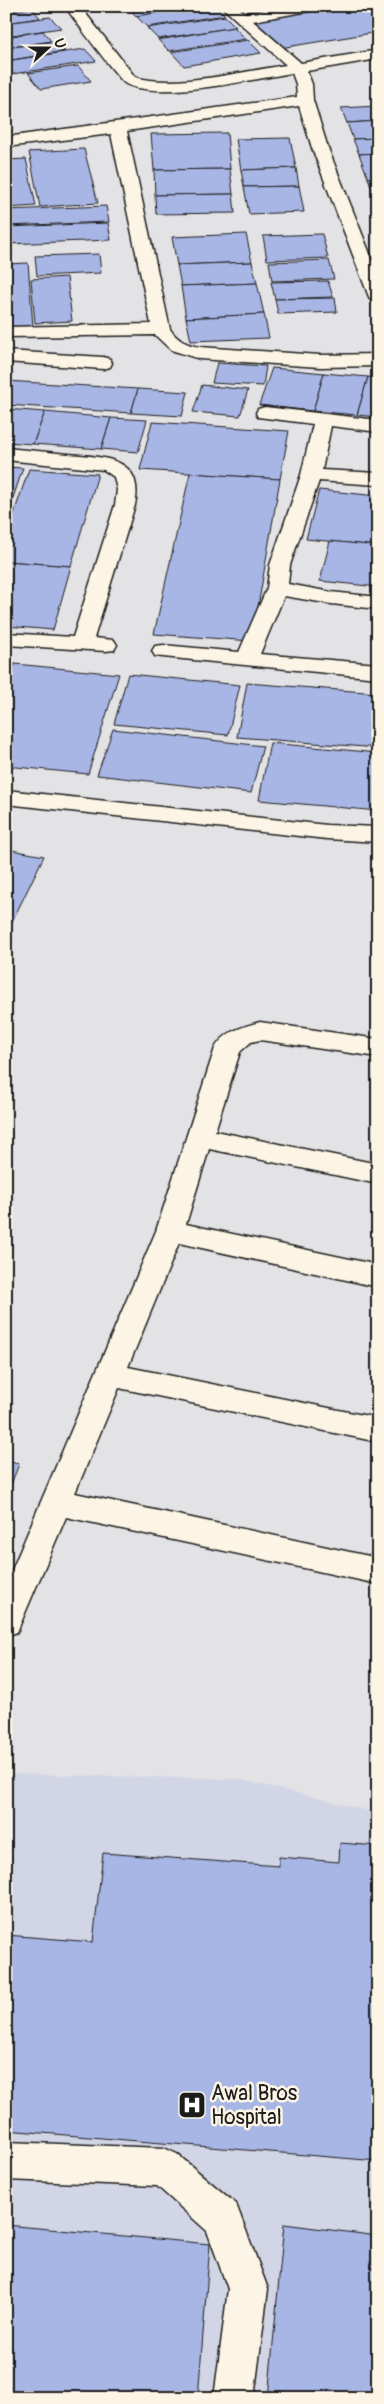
<svg xmlns="http://www.w3.org/2000/svg" width="384" height="2404" viewBox="0 0 384 2404" font-family="Pangolin,sans-serif">
<style>
.built{fill:#d1d5e5}
.building{fill:#a8b6e6;stroke:#1c1c1c}
.lines{fill:none;stroke-linecap:round;stroke-linejoin:round}
.lane-casing{stroke:#1c1c1c;stroke-width:3}
.street-casing{stroke:#1c1c1c;stroke-width:3}
.lane{fill:#fcf5e5;fill-rule:evenodd}
.street{fill:#fcf5e5;fill-rule:evenodd}
.labels{text-anchor:middle;dominant-baseline:central;stroke-width:5;stroke-linejoin:round;paint-order:stroke}
.near-poi-label{font-size:21px;fill:#1c1c1c;stroke:#fcf5e5;text-anchor:start}
</style>
<rect width="100%" height="100%" fill="#e3e2e5"/>
<filter id="ink" filterUnits="userSpaceOnUse"><feTurbulence type="fractalNoise" baseFrequency=".02" numOctaves="2"/><feDisplacementMap in="SourceGraphic" scale="10" xChannelSelector="R" yChannelSelector="G"/><feConvolveMatrix kernelMatrix="1 2 1 2 8 2 1 2 1" color-interpolation-filters="sRGB"/></filter>
<g filter="url(#ink)">
<path class="built" d="M6,1774L239,1779L378,1813V2398H6Z"/>
<g class="building">
<path d="M6,6H40L6,11Z"/>
<path d="M127,6H197L136,16Z"/>
<path d="M200,6H216L225,15L147,27L136,16Z"/>
<path d="M329,6H378V32L280,48L250,19Z"/>
<path d="M32,8L40,18L6,23V12Z"/>
<path d="M225,16L236,27L158,39L147,28Z"/>
<path d="M50,17L61,28L6,36V23Z"/>
<path d="M234,27L246,39L169,51L158,40Z"/>
<path d="M43,31L51,41L6,48V37Z"/>
<path d="M248,40L261,53L184,66L171,52Z"/>
<path d="M56,41L65,51L6,61V48Z"/>
<path d="M85,49L96,61L6,75V61Z"/>
<path d="M78,66L91,81L41,89L28,73Z"/>
<path d="M378,106V121L347,123L341,108Z"/>
<path d="M378,121V138L353,139L347,123Z"/>
<path d="M227,133L230,169L154,170L151,134Z"/>
<path d="M290,138L296,168L241,170L236,139Z"/>
<path d="M378,138V153L359,154L353,139Z"/>
<path d="M84,149L98,203L40,207L29,152Z"/>
<path d="M378,153V178H368L359,154Z"/>
<path d="M26,159L36,206L6,208V160Z"/>
<path d="M296,168L299,186L244,187L241,170Z"/>
<path d="M230,169L233,194L155,195L154,170Z"/>
<path d="M368,178H378V198H376Z"/>
<path d="M299,186L304,212L249,214L244,187Z"/>
<path d="M233,194L235,213L156,214L155,195Z"/>
<path d="M106,206L109,222L6,226V210Z"/>
<path d="M108,223L111,240L6,244V227Z"/>
<path d="M246,234L252,262L177,265L172,237Z"/>
<path d="M322,234L328,258L267,260L263,236Z"/>
<path d="M99,254L101,273L37,276L35,256Z"/>
<path d="M329,260L334,279L272,281L269,262Z"/>
<path d="M252,262L257,283L181,286L177,265Z"/>
<path d="M28,263L33,327L6,328V264Z"/>
<path d="M67,277L72,321L35,323L31,279Z"/>
<path d="M328,281L333,297L275,299L271,282Z"/>
<path d="M257,283L264,314L186,318L181,286Z"/>
<path d="M335,298L337,312L278,314L275,299Z"/>
<path d="M264,314L269,338L191,341L186,318Z"/>
<path d="M217,363L266,366L263,386L212,383Z"/>
<path d="M272,368L324,373L313,411L259,405Z"/>
<path d="M324,373L368,377L357,415L313,411Z"/>
<path d="M368,377L378,378V417L357,415Z"/>
<path d="M6,381L138,389L131,413L6,405Z"/>
<path d="M202,385L248,390L240,416L193,412Z"/>
<path d="M138,389L188,392L182,416L131,413Z"/>
<path d="M6,409L45,412L33,444L6,442Z"/>
<path d="M45,412L111,418L101,449L33,444Z"/>
<path d="M111,418L147,420L138,452L101,449Z"/>
<path d="M152,422L289,431L280,479L140,470Z"/>
<path d="M6,467L23,468L12,501L6,500Z"/>
<path d="M29,469L98,474L71,566L6,561V537Z"/>
<path d="M190,473L280,479L252,641L154,634Z"/>
<path d="M319,490L378,496V546L306,539Z"/>
<path d="M330,541L378,546V587L320,581Z"/>
<path d="M6,561L71,566L53,630L6,626Z"/>
<path d="M6,663L15,664L6,687Z"/>
<path d="M15,664L119,674L88,774L6,766V687Z"/>
<path d="M128,674L240,685L228,735L114,724Z"/>
<path d="M247,683L378,693V748L237,737Z"/>
<path d="M113,729L263,746L251,793L97,775Z"/>
<path d="M270,743L378,753V811L259,800Z"/>
<path d="M6,849L44,856L6,934Z"/>
<path d="M6,1461L19,1464L6,1497Z"/>
<path d="M340,1843L378,1846V2161L6,2130V1935L93,1942L103,1853L279,1866V1857L339,1862Z"/>
<path d="M284,2224L378,2236V2398H268Z"/>
<path d="M6,2225L210,2244L198,2398H6Z"/>
</g>
<g class="lines">
<defs>
<g id="lane">
<path d="M260,1022L378,1039V1057L260,1040L251,1042L240,1052L215,1131L378,1164V1184L209,1149L186,1224L378,1265V1287L179,1243L128,1367L378,1418V1442L119,1388L75,1493L378,1558V1584L66,1517L17,1632L6,1636V1584L156,1231L215,1048C225,1031 242,1027 260,1022Z"/>
<path d="M6,2142L164,2148L177,2154L236,2204L268,2289L254,2398H214L228,2289L207,2231L157,2186L6,2180Z"/>
</g>
<g id="street">
<path d="M65,6H80L135,77C174,89 245,71 286,65L221,6H237L245,13L287,6H322L315,10L253,21L301,63L378,50V59L307,71L312,84L313,100L328,148L378,274V302L372,301L369,297L312,148L299,106L127,131L170,329C177,340 187,345 200,347L320,355L378,354V366L320,367L200,359L171,350L155,335L6,337V327L151,324L111,134L6,147V137L297,97L296,84L292,73C253,79 161,101 126,84C119,80 73,18 65,6Z"/>
<path d="M6,351L103,357L110,359L112,363L110,367L103,369L6,362Z"/>
<path d="M265,407L378,420V432L331,426L322,470L378,473V485L319,481L290,565L288,584L331,592L378,597V609L331,604L284,596L260,654L378,664V678L163,657L155,656L152,651L155,646L163,645L239,652L267,588L270,565L301,475L313,424L258,417L256,413L258,409Z"/>
<path d="M6,448C27,450 48,452 68,454C103,457 145,457 135,505L94,638L114,640L117,645L114,650L106,651L6,645V633L73,637L115,505L117,490L114,477L104,470L6,460Z"/>
<path d="M6,790L327,825L378,827V842L327,839L6,804Z"/>
</g>
</defs>
<use href="#lane" class="lane-casing"/>
<use href="#street" class="street-casing"/>
<use href="#lane" class="lane"/>
<use href="#street" class="street"/>
</g>
</g>
<defs>
<symbol id="hospital-square" viewBox="-11 -11 22 22"><rect x="-9" y="-9" width="18" height="18" rx="4" fill="#1c1c1c" stroke="#fcf5e5"/><path d="M-5-5h3v3.5h4V-5h3V5h-3V1.5h-4V5h-3Z" fill="#fff"/></symbol>
</defs>
<g fill-rule="evenodd">
<use href="#hospital-square" x="176" y="2089" width="32" height="32"/>
</g>
<g class="labels">
<g class="near-poi-label">
<text x="211" y="2093">Awal Bros<tspan x="211" dy="24">Hospital</tspan></text>
</g>
</g>
<rect width="384" height="2404" fill="none" stroke="#fcf5e5" stroke-width="25"/>
<rect x="12" y="12" width="359" height="2379" fill="none" stroke="#1c1c1c" stroke-width="2" filter="url(#ink)"/>
<g transform="translate(48 48) rotate(69)" stroke="#fcf5e5" stroke-width="4" paint-order="stroke">
<path d="M0-4L9 19L0 12L-9 19Z" fill="#1c1c1c"/>
<text y="-8" font-size="14" font-weight="bold" text-anchor="middle" fill="#1c1c1c">U</text>
</g>
</svg>
